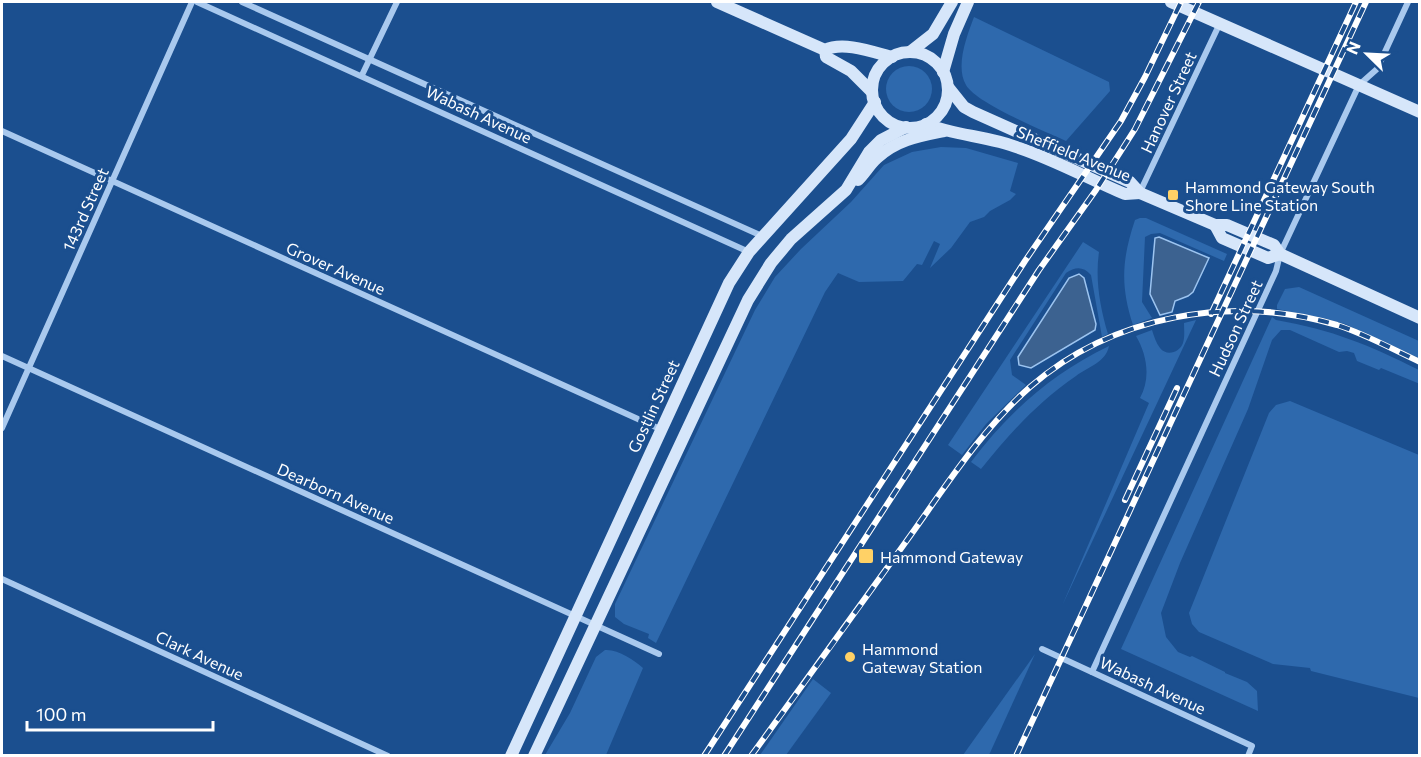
<svg xmlns="http://www.w3.org/2000/svg" width="1421" height="757" viewBox="0 0 1421 757" font-family="Commissioner,sans-serif">
<style>
.green{fill:#2e69ad}
.water{fill:#3c6290;stroke:#9cc4f0;stroke-width:1.5}
.lines{fill:none;stroke-linecap:round;stroke-linejoin:round}
.street{stroke:#a9c9ee;stroke-width:6}
.secondary{stroke:#d6e6fa;stroke-width:12}
.rail-casing{stroke:#fff;stroke-width:6}
.rail{stroke:#1b4f8f;stroke-width:4;stroke-dasharray:11;stroke-linecap:butt}
.poi-dot{fill:#ffd166;stroke:#1b4f8f;stroke-width:2}
.labels{text-anchor:middle;dominant-baseline:central;stroke-width:6;stroke-linejoin:round;paint-order:stroke}
.street-label{font-size:16px;fill:#fff;stroke:#1b4f8f}
.poi-label{font-size:16px;fill:#fff;stroke:#1b4f8f;text-anchor:start}
</style>
<rect width="100%" height="100%" fill="#1b4f8f"/>
<g class="green">
<path d="M974,17L1109,82L1110,91L1066,141C1044,131 976,103 966,85C955,66 967,36 974,17Z"/>
<circle cx="909" cy="89" r="23"/>
<path d="M941,147L966,148L1018,163L1010,191L1016,194L1010,200L990,211L984,217L970,222L951,248L930,268L940,244L934,241L922,265L917,264L903,281L859,282L838,273L825,292L656,643L648,638L649,634L624,624L615,617V604L755,310L775,277L801,249L851,202L884,165L912,152Z"/>
<path d="M1140,218H1146L1227,254L1224,261L1160,233L1151,234L1145,237L1142,302L1152,318L1133,325C1120,285 1122,259 1135,220Z"/>
<path d="M1083,242L1099,252C1095,280 1100,307 1108,334L1102,337L1091,275C1083,266 1075,267 1066,273L1010,360L1012,375L1026,385L986,424L962,455L948,445Z"/>
<path d="M1299,287L1419,341V358L1345,324L1323,318L1277,309V305L1285,289Z"/>
<path d="M1272,317L1276,320C1333,330 1369,345 1419,370L1420,384L1381,368L1379,370L1357,361L1354,353L1347,351L1339,352L1290,330H1281L1272,340L1248,409L1180,563L1161,613L1166,637L1178,652L1190,657L1192,656L1225,672V673L1247,682L1257,691L1258,711L1121,649Z"/>
<path d="M1196,320L1062,606L1149,403L1140,398C1151,378 1147,355 1136,336L1152,330C1154,336 1156,343 1160,348C1167,357 1180,352 1183,343C1185,336 1184,330 1184,323Z"/>
<path d="M1109,346C1106,362 1088,367 1076,376C1037,403 1010,433 981,469L971,462C1010,411 1051,374 1109,346Z"/>
<path d="M1290,401L1419,455V698L1311,671L1310,668L1273,664L1199,632L1192,624L1189,613L1269,413L1276,405Z"/>
<path d="M605,650C618,649 634,660 643,668L606,755H545L570,713L596,657Z"/>
<path d="M1035,654L989,755H963Z"/>
<path d="M813,679L831,693L786,755H760Z"/>
</g>
<g class="water">
<path d="M1159,237L1209,258L1193,292L1188,296L1175,301L1172,312L1160,315L1150,294L1155,238Z"/>
<path d="M1079,274L1084,278L1096,324L1095,330L1031,368L1019,365L1018,357L1069,278Z"/>
</g>
<g class="lines">
<g class="street">
<path d="M197,2L749,252"/>
<path d="M242,2L762,236"/>
<path d="M362,75L397,2"/>
<path d="M2,131L660,429"/>
<path d="M1140,192L1220,23"/>
<path d="M2,356L659,654"/>
<path d="M2,428L192,2"/>
<path d="M2,579L388,756"/>
<path d="M1042,649L1252,746L1248,756"/>
<path d="M1092,672L1276,271L1280,254L1352,100L1359,85L1377,69L1408,2"/>
</g>
<g class="secondary">
<path d="M717,2L825,50L826,57L851,71L872,92"/>
<path d="M1171,2L1420,112"/>
<path d="M825,50C843,41 873,52 892,57"/>
<path d="M910,52L933,34L952,2"/>
<circle cx="910" cy="90" r="38"/>
<path d="M943,72L954,34L968,2"/>
<path d="M948,87L964,107L973,112L1130,182L1140,193L1215,225H1227L1274,245L1280,254L1420,318"/>
<path d="M926,124C956,136 989,136 1019,148C1055,160 1089,179 1125,194L1140,193"/>
<path d="M858,180C865,173 870,164 877,158C896,140 919,136 944,131"/>
<path d="M1215,225L1222,238L1268,258L1280,254"/>
<path d="M511,756L729,283L749,252L851,139L875,102"/>
<path d="M534,756L748,300L771,263L791,239L846,190L869,152L881,140L906,127"/>
</g>
<defs>
<g id="rail">
<path d="M1211,314L1356,2"/>
<path d="M1125,500L1177,388"/>
<path d="M704,756L1025,261L1121,121L1145,77L1181,2"/>
<path d="M724,756L1039,270L1096,190L1135,129L1199,2"/>
<path d="M751,756C803,685 854,614 905,543C944,489 980,431 1030,387C1113,315 1232,294 1337,325C1365,334 1392,349 1420,362"/>
<path d="M1016,756L1366,2"/>
</g>
</defs>
<use href="#rail" class="rail-casing"/>
<use href="#rail" class="rail"/>
</g>
<g class="poi-dot">
<rect x="1167" y="189" width="12" height="12" rx="3"/>
<rect x="858" y="548" width="16" height="16" rx="3"/>
<circle cx="850" cy="657" r="6"/>
</g>
<g class="labels">
<g class="street-label">
<text transform="translate(1168 102) rotate(-65)">Hanover Street</text>
<text transform="translate(479 114) rotate(25)">Wabash Avenue</text>
<text transform="translate(1074 153) rotate(22)">Sheffield Avenue</text>
<text transform="translate(85 209) rotate(-66)">143rd Street</text>
<text transform="translate(336 268) rotate(24)">Grover Avenue</text>
<text transform="translate(1235 328) rotate(-65)">Hudson Street</text>
<text transform="translate(653 406) rotate(-65)">Gostlin Street</text>
<text transform="translate(336 493) rotate(24)">Dearborn Avenue</text>
<text transform="translate(200 655) rotate(25)">Clark Avenue</text>
<text transform="translate(1153 685) rotate(25)">Wabash Avenue</text>
</g>
<g class="poi-label">
<text x="1185" y="186">Hammond Gateway South<tspan x="1185" dy="18">Shore Line Station</tspan></text>
<text x="880" y="556">Hammond Gateway</text>
<text x="862" y="648">Hammond<tspan x="862" dy="18">Gateway Station</tspan></text>
</g>
</g>
<rect width="1421" height="757" fill="none" stroke="#ffffff" stroke-width="6"/>
<g transform="translate(1367 54) rotate(294)" stroke="#1b4f8f" stroke-width="4.5" paint-order="stroke">
<path d="M0-4.5L10 22L0 15L-10 22Z" fill="#ffffff"/>
<text y="-9" font-size="16" font-weight="bold" text-anchor="middle" fill="#ffffff">N</text>
</g>
<path d="M27 721v9h186v-9" fill="none" stroke="#ffffff" stroke-width="3"/>
<text x="36" y="721" font-size="18" fill="#ffffff" stroke="#1b4f8f" stroke-width="4.5" paint-order="stroke">100 m</text>
</svg>
